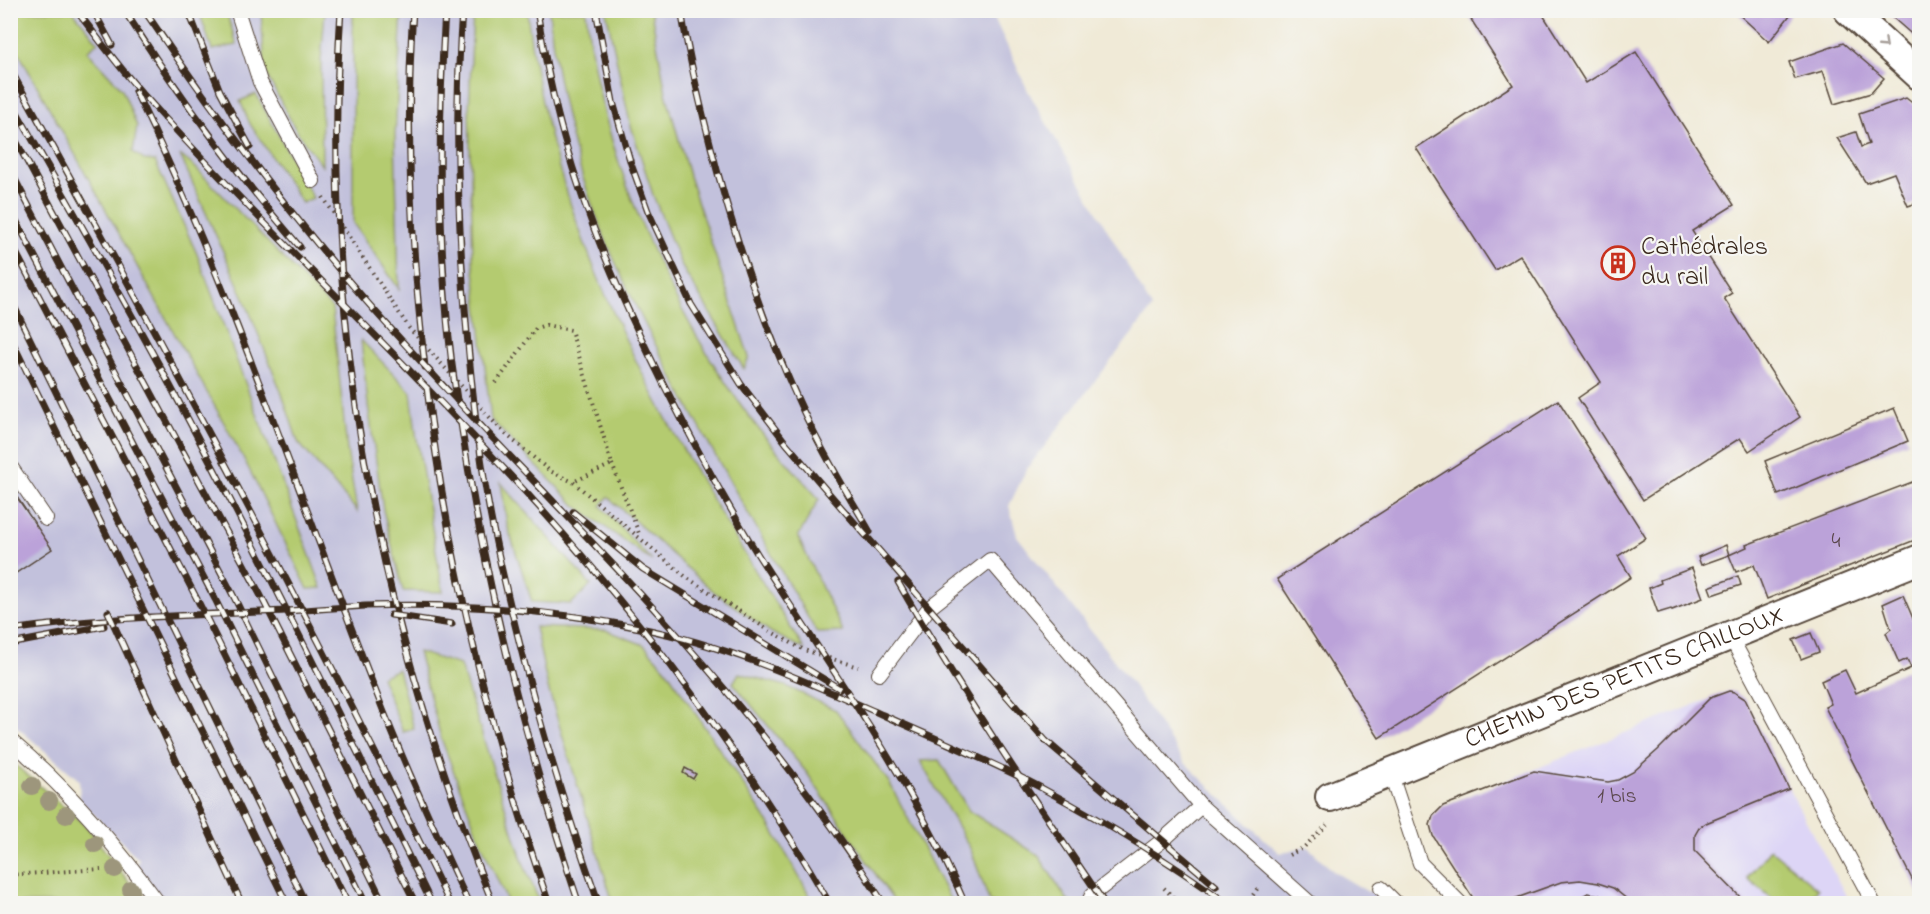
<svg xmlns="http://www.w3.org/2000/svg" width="1930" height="914" viewBox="0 0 1930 914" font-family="'Indie Flower',sans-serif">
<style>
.built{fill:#ddd5f6}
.industrial{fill:#c2c1dc}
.green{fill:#b4cb70;stroke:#787a47;stroke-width:1.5}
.building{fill:#bba2d9}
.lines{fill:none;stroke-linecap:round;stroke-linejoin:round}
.lane-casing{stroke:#56473a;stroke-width:16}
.street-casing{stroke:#56473a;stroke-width:32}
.path{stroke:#56473a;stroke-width:4;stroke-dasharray:1.5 4.5;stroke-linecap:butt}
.lane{stroke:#fff;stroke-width:14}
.street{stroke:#fff;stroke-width:28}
.rail-casing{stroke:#3b2a1e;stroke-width:7}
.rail{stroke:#f6f6f2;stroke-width:4.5;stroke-dasharray:14;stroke-linecap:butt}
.tree{fill:#9d967c}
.oneway{stroke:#a79f9a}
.labels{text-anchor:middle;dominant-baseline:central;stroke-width:4.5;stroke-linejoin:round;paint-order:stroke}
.number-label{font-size:22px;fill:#5b484d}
.poi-label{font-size:26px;fill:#3b2a1e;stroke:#f6f6f2;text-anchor:start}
.street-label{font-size:26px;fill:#3b2a1e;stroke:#f6f6f2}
</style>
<rect width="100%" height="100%" fill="#f6f6f2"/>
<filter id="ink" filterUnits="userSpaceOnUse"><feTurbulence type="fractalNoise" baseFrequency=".0167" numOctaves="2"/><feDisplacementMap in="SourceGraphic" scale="12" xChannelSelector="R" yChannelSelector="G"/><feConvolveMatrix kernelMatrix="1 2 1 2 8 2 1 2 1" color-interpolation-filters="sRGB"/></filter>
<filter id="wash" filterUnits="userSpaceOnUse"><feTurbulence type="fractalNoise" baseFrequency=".008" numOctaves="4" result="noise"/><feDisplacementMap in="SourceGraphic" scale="24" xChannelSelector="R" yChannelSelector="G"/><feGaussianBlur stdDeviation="1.35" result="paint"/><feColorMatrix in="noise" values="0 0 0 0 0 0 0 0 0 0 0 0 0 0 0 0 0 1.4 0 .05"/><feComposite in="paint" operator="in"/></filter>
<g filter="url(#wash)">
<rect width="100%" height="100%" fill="#f0ead7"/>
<path class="built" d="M1729,691L1734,692L1745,699L1789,789L1850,903H1478L1473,898L1433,836L1430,825L1433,816L1443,806Z"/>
<path class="industrial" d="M10,11H991L1028,91L1152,308L1026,470L1009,506L1017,536L1133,685L1185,763L1250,826L1280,853L1307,846L1333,871L1368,892L1381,888L1403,903H164L137,867L139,859L80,801L79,780L11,722Z"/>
<g class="green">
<path d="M10,11H73L98,42L87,51L122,89L137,126L133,152L144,160L155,161L197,254L322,588L308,589L244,459L11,39Z"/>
<path d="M199,11H226L237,45L212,50Z"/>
<path d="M261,11H325L321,61L322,166L297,132L265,72Z"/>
<path d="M353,11H402L395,136L399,289L353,223Z"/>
<path d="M473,11H527C553,251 679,449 804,649L772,633L713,591L608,497L601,506L652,561L576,506L491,420L473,261L469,112Z"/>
<path d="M549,11H586C600,150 664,299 746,412C768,443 795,471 819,499L798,537L843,632L817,633C774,559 731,485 691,411C659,352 627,293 602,231C574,161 556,85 549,11Z"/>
<path d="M606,11H651L666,93L689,176L749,357L744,369L682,267L653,195L630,123Z"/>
<path d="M256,94L313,198L302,203L250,124L240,101Z"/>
<path d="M180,155L195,167L332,308L347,450L357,511L298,442L282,394L244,298Z"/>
<path d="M361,340L411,392L416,433L443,592L403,591L383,510L368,405Z"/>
<path d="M501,483L591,585L571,604L532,602L507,525Z"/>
<path d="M535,627L606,630L644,645L666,669L768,822L814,903H613L548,688Z"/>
<path d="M418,652L460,665L522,860L540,903H508L480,841L441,738Z"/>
<path d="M398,669L414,729L403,732L381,677Z"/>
<path d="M739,673L786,686L836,710L889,782L952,903H895L807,773L733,683Z"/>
<path d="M939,760L969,811L1038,855L1069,902L1066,904L990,903L971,850L920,761Z"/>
<path d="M11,761L87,827L145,903H11Z"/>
<path d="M1770,849L1818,889L1806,903H1778L1747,878Z"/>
</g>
<g id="blocks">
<g class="building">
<path d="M1465,10H1540L1586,83L1636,52L1734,205L1692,231L1732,293L1724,298L1800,417L1749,451L1740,438L1643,500L1578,398L1601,382L1520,255L1495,270L1416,148L1513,85Z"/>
<path d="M1734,10H1794L1769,42Z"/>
<path d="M1884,10H1920V41L1917,39Z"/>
<path d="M1843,43L1884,78L1871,93L1834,104L1823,71L1795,79L1789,62Z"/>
<path d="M1906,98L1920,109V202L1908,206L1894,173L1866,183L1837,138L1856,132L1861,147L1869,144L1859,114Z"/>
<path d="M1558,400L1646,538L1618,556L1631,577L1379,738L1277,579Z"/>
<path d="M1894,408L1908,441L1778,495L1765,461Z"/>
<path d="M1920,479V538L1767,599L1754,565L1736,572L1729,555L1747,547L1746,545Z"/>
<path d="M10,487L52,549L10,577Z"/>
<path d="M1726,545L1729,555L1701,565L1698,557Z"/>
<path d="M1692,568L1703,598L1672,610L1671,609L1658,613L1649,588L1661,583L1660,580Z"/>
<path d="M1738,576L1741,585L1712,595L1709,587Z"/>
<path d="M1903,595L1920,635V895L1825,707L1831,704L1821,681L1845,670L1856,693L1911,668L1907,659L1899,663L1886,633L1891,629L1883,604Z"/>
<path d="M1811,633L1819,652L1801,659L1793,640Z"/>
<path d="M1729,691L1734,692L1745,699L1789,789L1706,823L1699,828L1695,835V851L1747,904H1633L1613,888L1598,883L1580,880L1561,882L1500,904H1480L1473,898L1433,836L1430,825L1433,816L1443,806L1534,771L1608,782L1618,780L1633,772L1658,750L1710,698Z"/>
<path d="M685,768L696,774L693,779L683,773Z"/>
<path d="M1588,893L1599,895L1610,904H1573L1578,898Z"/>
</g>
</g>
</g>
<g filter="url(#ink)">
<use href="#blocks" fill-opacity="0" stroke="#56473a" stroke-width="1.5"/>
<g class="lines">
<defs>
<g id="lane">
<path d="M237,10L260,82L313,181"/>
<path d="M10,466L46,519"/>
<path d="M1730,636L1874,904"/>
<path d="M879,674L929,608L990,560L1201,806L1311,904"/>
<path d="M10,740C67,788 115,844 159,904"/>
<path d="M1390,772L1420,863L1461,904"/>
<path d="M1381,888L1397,904"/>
<path d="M1088,904L1092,895L1163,840L1201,806"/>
</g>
<g id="street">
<path d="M1848,10L1920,76"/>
<path id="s1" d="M1330,797L1920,559"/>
</g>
</defs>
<use href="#lane" class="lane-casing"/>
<use href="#street" class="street-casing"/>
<g class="path">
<path d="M323,197L409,328L503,432L550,471L573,482L686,577L770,631L804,650L858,667"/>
<path d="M496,383L536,328L546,325L571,330L612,464L573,482"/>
<path d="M612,464L640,536"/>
<path d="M1289,855L1303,848L1327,825"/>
<path d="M10,875L101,869"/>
<path d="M1164,888L1180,904"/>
<path d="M1257,904L1251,898L1259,886"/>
</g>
<use href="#lane" class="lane"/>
<use href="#street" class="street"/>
<defs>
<g id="rail">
<path d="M76,10C98,38 119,67 142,93C259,223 387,343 506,471C630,603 739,747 830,904"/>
<path d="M93,10L112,45"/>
<path d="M124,10C177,93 236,173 300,247"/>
<path d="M144,10C213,112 286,210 367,302C469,418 580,525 682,640C756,723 824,810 884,904"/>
<path d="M188,10L220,91L250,147"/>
<path d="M341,10C320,320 376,617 493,904"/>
<path d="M413,10C405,129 411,249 425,367"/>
<path d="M445,10C437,140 437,272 457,400"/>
<path d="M462,10C452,147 460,285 476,421"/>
<path d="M537,10C544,53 552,96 564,138C587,222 623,302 661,379C691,439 723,498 758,555C830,669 912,779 965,904"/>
<path d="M596,10L613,102L631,164L648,211L691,304L741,384L786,443L833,498L1046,741L1216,886"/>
<path d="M681,10C690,64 703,117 717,170C742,260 772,350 814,433C831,467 851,499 870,532"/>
<path d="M10,69C163,344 312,620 450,904"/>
<path d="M135,91C230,285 297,491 376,692C404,764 436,834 469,904"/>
<path d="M10,100C60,188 110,275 158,363C254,541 343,722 432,904"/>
<path d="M10,130L261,596L416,904"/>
<path d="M10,170L234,597L384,904"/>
<path d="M10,209L215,599L366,904"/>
<path d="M10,241L197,599L348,904"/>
<path d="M10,298L306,904"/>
<path d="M10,337L287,904"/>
<path d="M427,388C448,564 491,736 549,904"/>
<path d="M461,424C486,587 526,747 579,904"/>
<path d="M479,441C486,503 500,564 515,625C538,719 566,812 599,904"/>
<path d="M573,512L643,569L840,689"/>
<path d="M898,582C961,693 1033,798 1105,904"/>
<path d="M108,612L242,904"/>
<path d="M391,615L452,624"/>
<path d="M10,630C94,618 177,616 261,612C296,611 330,608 365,606C457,603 549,609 640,628C725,645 805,681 883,715C938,740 994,762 1047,791C1110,825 1170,862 1228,904"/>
<path d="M10,644L104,626"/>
</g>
</defs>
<use href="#rail" class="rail-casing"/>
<use href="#rail" class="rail"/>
</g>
<g class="tree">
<circle cx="32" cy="786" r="9"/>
<circle cx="49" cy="801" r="9"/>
<circle cx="66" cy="815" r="9"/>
<circle cx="95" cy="844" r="9"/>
<circle cx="115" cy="869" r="9"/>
<circle cx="131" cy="890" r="9"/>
</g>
<defs><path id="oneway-chevron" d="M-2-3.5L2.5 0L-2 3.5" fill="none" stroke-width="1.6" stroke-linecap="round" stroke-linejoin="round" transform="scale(1.5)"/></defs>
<use class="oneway" href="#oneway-chevron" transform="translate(1884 44) rotate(43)"/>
</g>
<defs>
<symbol id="building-ring" viewBox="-11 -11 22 22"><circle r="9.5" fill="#f6f6f2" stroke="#c8321e" stroke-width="1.5"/><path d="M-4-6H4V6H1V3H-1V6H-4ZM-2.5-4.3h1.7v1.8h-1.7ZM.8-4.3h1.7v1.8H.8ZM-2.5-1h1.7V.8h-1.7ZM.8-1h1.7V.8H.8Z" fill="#c8321e"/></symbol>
</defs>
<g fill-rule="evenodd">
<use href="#building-ring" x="1599" y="244" width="38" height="38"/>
</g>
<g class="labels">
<g class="number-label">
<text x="1836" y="542">4</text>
<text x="1617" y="797">1 bis</text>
</g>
<g class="poi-label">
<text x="1641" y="248">Cathédrales<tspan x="1641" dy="30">du rail</tspan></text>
</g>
<g class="street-label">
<text stroke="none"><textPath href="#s1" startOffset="318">CHEMIN DES PETITS CAILLOUX</textPath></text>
</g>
</g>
<rect width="1930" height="914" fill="none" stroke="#f6f6f2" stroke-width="36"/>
</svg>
